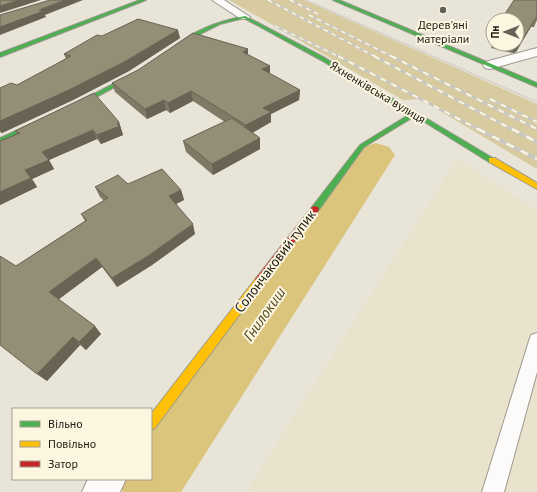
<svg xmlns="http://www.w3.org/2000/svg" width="537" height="492" viewBox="0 0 537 492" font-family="'PT Sans',sans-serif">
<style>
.built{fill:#e9e2cc}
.green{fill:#d9cba0}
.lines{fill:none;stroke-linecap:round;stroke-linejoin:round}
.river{fill:#dbc57c;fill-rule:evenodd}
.lane-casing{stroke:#9c9990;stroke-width:2}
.street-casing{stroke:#9c9990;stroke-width:2}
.fast-casing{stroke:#9c9990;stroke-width:2}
.slow-casing{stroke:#9c9990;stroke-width:2}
.jam-casing{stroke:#9c9990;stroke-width:2}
.lane{fill:#fcfbf9;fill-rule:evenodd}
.street{fill:#fcfbf9;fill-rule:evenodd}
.fast{fill:#4caf50;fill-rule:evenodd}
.slow{fill:#ffc107;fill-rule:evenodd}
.jam{fill:#c62828;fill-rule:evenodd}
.tram{stroke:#c9c8c4;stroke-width:1}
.rail-far2-casing{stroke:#c9c8c4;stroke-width:2.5}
.rail-far1-casing{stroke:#c9c8c4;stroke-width:3}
.rail-casing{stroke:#c9c8c4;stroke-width:4}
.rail-far2{stroke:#fcf5e0;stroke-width:1.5;stroke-dasharray:4.5;stroke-linecap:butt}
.rail-far1{stroke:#fcf5e0;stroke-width:2;stroke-dasharray:6;stroke-linecap:butt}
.rail{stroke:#fcf5e0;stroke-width:2.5;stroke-dasharray:8;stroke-linecap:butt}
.wall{fill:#7f7a66}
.shaded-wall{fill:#686353}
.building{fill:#948e77;stroke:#686353}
.poi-dot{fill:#646158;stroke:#fcf5e0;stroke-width:1.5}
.labels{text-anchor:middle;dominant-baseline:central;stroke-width:4;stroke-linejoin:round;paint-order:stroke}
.far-poi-label{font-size:12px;fill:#1d1a13;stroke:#fcf5e0}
.far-street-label{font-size:12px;fill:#1d1a13;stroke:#fcf5e0}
.street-label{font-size:14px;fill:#1d1a13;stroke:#fcf5e0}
.water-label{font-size:15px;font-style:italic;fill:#54481e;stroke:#fcf5e0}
</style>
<rect width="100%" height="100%" fill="#e8e4d8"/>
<path class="built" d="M457,159L537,210V492H246Z"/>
<path class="green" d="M229,0H304L537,104V169L420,99L403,100Z"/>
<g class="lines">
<path class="river" d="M376,143L389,147L395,155L181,492H123L118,479H151V417L363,147Z"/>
<defs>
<path id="lane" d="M537,333V372L504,492H482L529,341L531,335Z"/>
<g id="street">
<path d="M212,0H224L250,17L249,19H241Z"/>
<path d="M537,48V56L490,69L485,68L483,65L485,62Z"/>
<path d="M88,479H126L120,492H82Z"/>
</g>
<g id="fast">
<path d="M140,0H146L0,57V53Z"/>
<path d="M333,0H339L537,83V87Z"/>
<path d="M245,16L325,58L496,160L492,162H489L415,116L364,147L318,211H312L311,209L312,207L360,145L410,114L321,60L244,18L220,24L202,33L175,52L170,51C193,30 216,22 245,16Z"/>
<path d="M138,71L143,72L81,105L0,143V138L77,103Z"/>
</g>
<g id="slow">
<path d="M489,158H495L537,183V189L489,162Z"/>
<path d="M260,276L263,277L265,280L263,283L155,428L151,430V414L257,277Z"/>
</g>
<path id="jam" d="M315,206L318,207L319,209L318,211L263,283L260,284L257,283L255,280L257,277L312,207Z"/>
</defs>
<use href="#lane" class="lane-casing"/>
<use href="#street" class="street-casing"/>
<use href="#fast" class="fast-casing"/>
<use href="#slow" class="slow-casing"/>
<use href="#jam" class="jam-casing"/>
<use href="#lane" class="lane"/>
<use href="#street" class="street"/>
<use href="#fast" class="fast"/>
<use href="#slow" class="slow"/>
<use href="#jam" class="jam"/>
<path class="tram" d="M306,0L537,102"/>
<defs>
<g id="rail-far2">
<path d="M268,0L376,57"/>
<path d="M290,0L318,14"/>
<path d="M309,15L393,57"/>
<path d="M275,26L340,57"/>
</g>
<g id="rail-far1">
<path d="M338,56L480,130"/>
<path d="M374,56L513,130"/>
<path d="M391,56L537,129"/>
<path d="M490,99L537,122"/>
</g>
<g id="rail">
<path d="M478,129L537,159"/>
<path d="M512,129L537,142"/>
</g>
</defs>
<use href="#rail-far2" class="rail-far2-casing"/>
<use href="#rail-far1" class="rail-far1-casing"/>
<use href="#rail" class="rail-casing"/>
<use href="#rail-far2" class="rail-far2"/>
<use href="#rail-far1" class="rail-far1"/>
<use href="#rail" class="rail"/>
</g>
<g class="wall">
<path d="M537,0V20L534,27H531L516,52L512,53L491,48L493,43V44H517Z"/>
<path d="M102,36L180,38L129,71L73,100L2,133L0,132V88L17,85L66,59L64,54Z"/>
<path d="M248,49V55L270,66V74L300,90L299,100L271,114V122L252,133L260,149L213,175L186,152L183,141L225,122L193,101L170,113L166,110L147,119L115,92L112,83Z"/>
<path d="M119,122L123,135L101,144L97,139L49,160L54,169L32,179L37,187L0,205L17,134L15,131Z"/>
<path d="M128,184L181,190L184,200L176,204L195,234L152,265L117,287L102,267L58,300L101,334L86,350L80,345L47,381L37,374L16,266L85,221L81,214L104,201L100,197L95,187Z"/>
</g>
<g class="shaded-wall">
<path d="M19,0H41L0,13V6Z"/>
<path d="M65,0H83L45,15L46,17L0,35V27L39,10Z"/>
<path d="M535,19L516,52L512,53L516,45Z"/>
<path d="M178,30L180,38L129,71L73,100L2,133L0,130V121Z"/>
<path d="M248,49V58L243,52Z"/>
<path d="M270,66V76L262,69Z"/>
<path d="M300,90L299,100L271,114V122L247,136L246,125L263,108Z"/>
<path d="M191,91L193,101L170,113L168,103Z"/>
<path d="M164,100L166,110L147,119L145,109Z"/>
<path d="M119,122L123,135L101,144L97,135Z"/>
<path d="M93,130L97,139L49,160L54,169L32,179L37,187L0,205V192L25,170L42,152Z"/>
<path d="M260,138V149L213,175L212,164Z"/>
<path d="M181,190L184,200L172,206L169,196Z"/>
<path d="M193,224L195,234L152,265L117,287L112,278Z"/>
<path d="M96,258L102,267L56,301L49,292Z"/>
<path d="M95,326L101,334L86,350L79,342Z"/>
<path d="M73,337L80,345L47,381L37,374Z"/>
</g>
<g class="building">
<path d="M0,0H19L0,6Z"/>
<path d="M50,0H65L39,10L44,11L0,27V15Z"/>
<path d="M514,0H537V19H535L520,44L516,45L513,44H517V20H501Z"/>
<path d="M138,19L178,30L126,61L69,90L0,121V88L11,83L17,85L71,56L64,54L97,35L102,36Z"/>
<path d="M193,33L248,49L243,52L270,66L262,69L300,90L263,108L271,112L246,125L191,91L168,103L164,100L145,109L112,83L138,70Z"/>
<path d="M94,93L119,122L117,124L120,126L97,135L93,130L42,152L49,160L25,170L31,178L0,192V141L20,133L15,131Z"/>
<path d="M232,118L260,138L212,164L183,141Z"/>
<path d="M162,169L181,190L169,196L193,224L148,256L112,278L96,258L49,292L95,326L79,342L73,337L37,374L0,345V256L16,266L87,220L81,214L108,198L95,187L118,175L128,184Z"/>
</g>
<circle class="poi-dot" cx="443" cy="10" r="4"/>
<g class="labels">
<g class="far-poi-label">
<text x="443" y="24">Дерев'янi<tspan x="443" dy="14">матерiали</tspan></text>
</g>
<g class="far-street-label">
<text transform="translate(378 92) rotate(31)">Яхненківська вулиця</text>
</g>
<g class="street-label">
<text transform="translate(275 261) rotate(-53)">Солончаковий тупик</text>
</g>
<g class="water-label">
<text transform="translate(264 314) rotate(-55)">Гнилокиш</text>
</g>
</g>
<rect x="12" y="408" width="140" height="72" fill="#fcf5e0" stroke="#a39d8e"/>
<rect x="20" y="421" width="20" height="6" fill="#4caf50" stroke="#a39d8e"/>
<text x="48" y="428" font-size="12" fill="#1d1a13">Вільно</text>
<rect x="20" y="441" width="20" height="6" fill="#ffc107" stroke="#a39d8e"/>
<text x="48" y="448" font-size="12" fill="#1d1a13">Повільно</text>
<rect x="20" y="461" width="20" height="6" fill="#c62828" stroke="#a39d8e"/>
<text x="48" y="468" font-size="12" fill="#1d1a13">Затор</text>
<g transform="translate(505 32) rotate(270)"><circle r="19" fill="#fcf5e0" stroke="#a39d8e"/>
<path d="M0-3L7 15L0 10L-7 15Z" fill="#646158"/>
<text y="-6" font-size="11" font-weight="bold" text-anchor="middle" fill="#1d1a13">Пн</text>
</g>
</svg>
